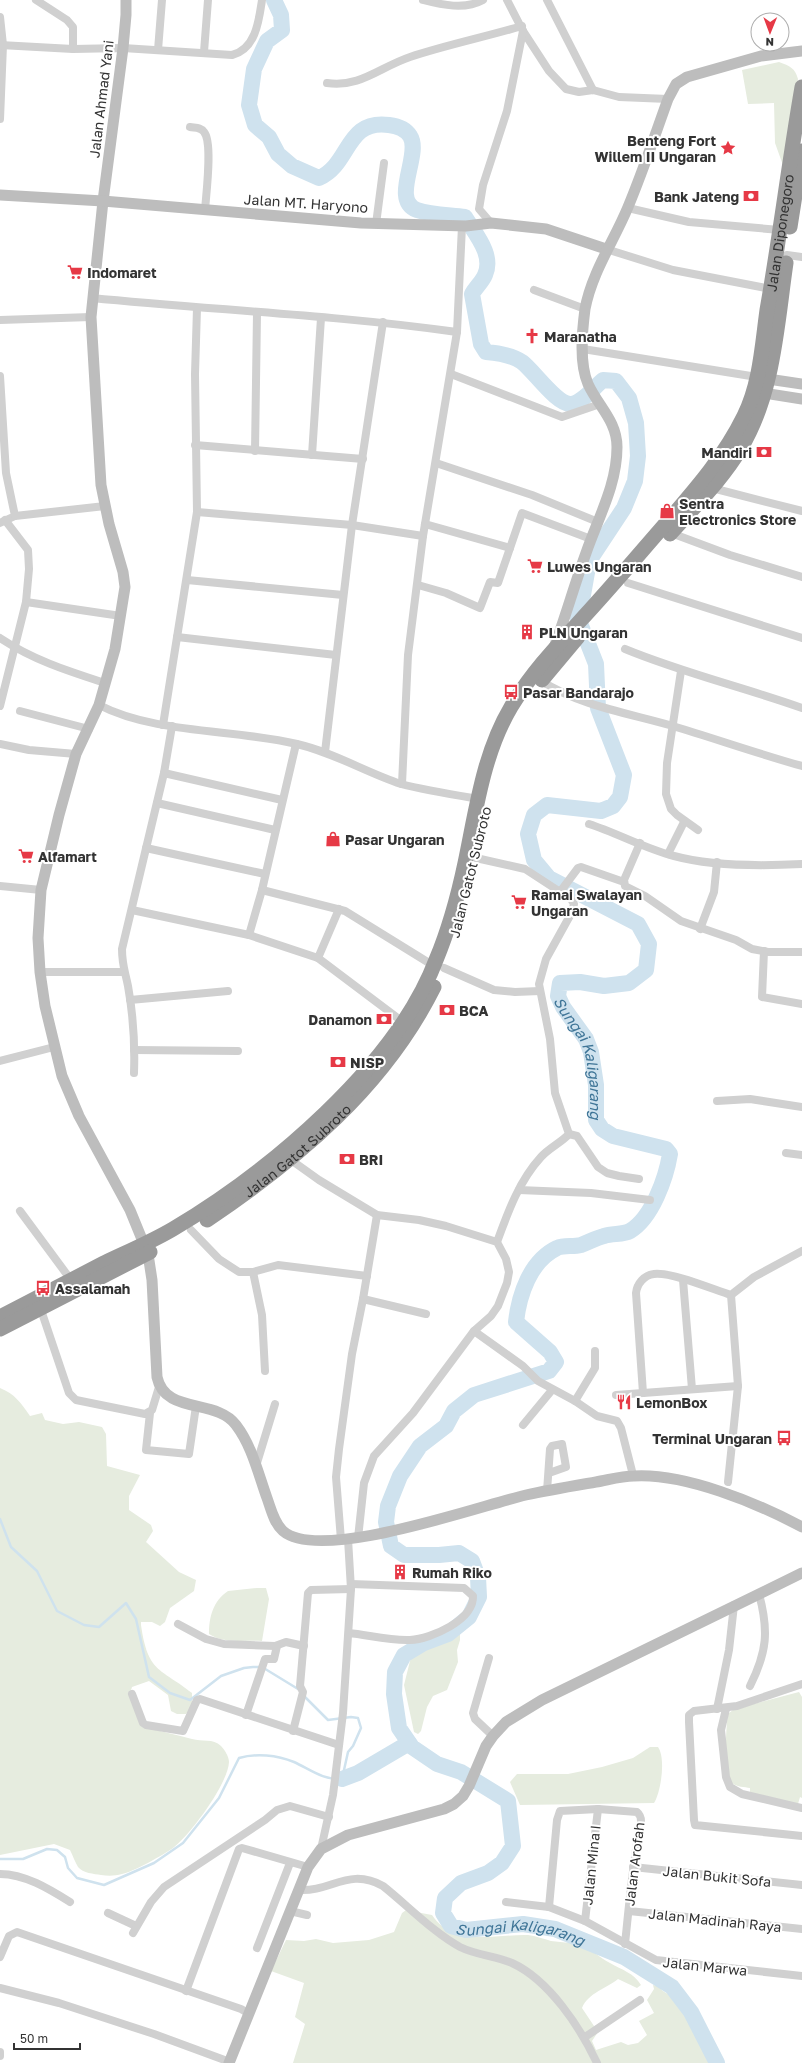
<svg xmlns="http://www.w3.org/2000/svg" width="802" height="2063" viewBox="0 0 802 2063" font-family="'Golos Text',sans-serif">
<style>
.green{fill:#e6ecdf}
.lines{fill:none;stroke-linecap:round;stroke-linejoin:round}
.stream{stroke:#cfe2ee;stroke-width:2.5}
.river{stroke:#cfe2ee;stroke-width:16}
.street{stroke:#d0d0d0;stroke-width:8}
.secondary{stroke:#bdbdbd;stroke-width:11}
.highway{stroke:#9a9a9a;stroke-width:15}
.labels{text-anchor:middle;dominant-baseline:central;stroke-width:4;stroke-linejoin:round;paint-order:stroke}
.street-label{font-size:14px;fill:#333;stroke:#fff}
.poi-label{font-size:14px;font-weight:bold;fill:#333;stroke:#fff;text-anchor:start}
.water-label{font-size:15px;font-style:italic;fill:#3f7597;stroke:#fff}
</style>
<rect width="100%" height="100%" fill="#fff"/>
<g class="green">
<path d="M779,62C790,66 795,68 798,79L784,168L775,143L774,103L748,104L742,70Z"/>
<path d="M0,1388C15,1394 21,1403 30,1416L42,1413L45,1420L63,1424L79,1422L102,1427L106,1434L107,1466L140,1475L129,1496V1510L151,1525L153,1531L146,1542L179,1572L196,1580L194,1591L170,1608L165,1622L160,1626L152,1622H141V1625C148,1673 159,1667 192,1693V1707L186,1714H177L171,1711L168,1695L149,1681L132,1687L130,1694L142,1727C159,1730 175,1735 192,1739C202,1742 213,1738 221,1746C225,1750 229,1757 229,1762C228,1784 190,1835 173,1848C165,1854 131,1873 122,1874C115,1876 108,1876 101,1875C94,1874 83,1873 78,1867C75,1862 73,1856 70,1850L54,1844L0,1855Z"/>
<path d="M257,1588H266L269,1599L262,1641C246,1640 224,1644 209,1634C209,1617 213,1601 228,1591Z"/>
<path d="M460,1632V1640L457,1650L458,1662L447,1690L433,1696L427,1707L421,1731L418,1734L414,1732L404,1685L411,1657L437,1641Z"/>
<path d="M799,1692L802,1697V1798L800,1797L798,1804L750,1793V1788C745,1787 736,1787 732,1783C723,1776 726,1726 728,1714L734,1709Z"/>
<path d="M650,1747H658C666,1758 661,1792 654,1803L520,1805L510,1782L517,1774H568L602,1767L633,1758Z"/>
<path d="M409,1908L416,1912L432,1915C454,1948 495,1934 528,1935C536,1936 544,1939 551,1941C560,1942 570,1943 579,1944C590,1947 599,1958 610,1963C622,1970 634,1973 641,1985L637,1988L618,1979C607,1988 588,1993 582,2008L598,2032L592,2041L596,2050L621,2042L628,2045L638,2043L647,2035L639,2021L654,2013L647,2000L654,1989L653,1985C661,1986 660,1990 666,1993C668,1994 670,1993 671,1994C690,2005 706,2043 713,2063H293L305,2024L295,2017L304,1983L271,1971L286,1940L304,1941L316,1939L333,1943L369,1940L394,1932L402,1913Z"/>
</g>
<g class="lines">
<g class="stream">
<path d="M0,1519L11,1547L37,1571L57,1611L84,1625L99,1627L126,1603L136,1619L149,1677L170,1693L190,1700L221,1676L244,1668L253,1667H262L298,1689"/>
<path d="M0,1859H23L47,1849L57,1850L65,1857L68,1868L77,1878L104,1885L154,1863L183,1843L219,1798L239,1758C256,1753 277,1755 294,1762C311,1770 323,1780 342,1779L348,1752L353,1746L361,1728L358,1718L351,1717L328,1720L304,1696"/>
</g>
<g class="river">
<path id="s1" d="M274,0L281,15L282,30L267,41L254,69L249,105L255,125L269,137L278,154L292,166L319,178C351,164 345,119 389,125C397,126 405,128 410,136C422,154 390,200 417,210C431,215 450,215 465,217C476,235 494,255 485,275C482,282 476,287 472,294L481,344L486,352C498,353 512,355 522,362C534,371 557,405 571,404C583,403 594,387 603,380L616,381L629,398L636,423L638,456L635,481L624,508L589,561L583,595L576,613L596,664L598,708L624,775L620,797L613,806L601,811L547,805L534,815L528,834L534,860L549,878L638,924L649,944L646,970L629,983L604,986L580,982L560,983L558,996L563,1007L586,1039L591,1052L596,1085V1120L602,1129L613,1136L666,1149L670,1154C666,1178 652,1218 630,1231C623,1235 612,1233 604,1236C596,1238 589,1242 581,1245C573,1247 564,1245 557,1248C530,1261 519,1295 516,1322L550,1352L556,1362L549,1371L474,1395L454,1411L446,1426L420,1446L400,1476L388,1506L386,1522L391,1546L404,1555H439L459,1553L472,1561L478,1577L479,1597L469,1617L448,1634L424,1643L404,1655L395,1672L394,1694L399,1728L412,1747L437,1764L461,1772L508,1801L513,1846L502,1863L488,1873L461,1883L445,1898L443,1913L451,1926L466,1930L523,1924L555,1929L624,1957L672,1987L691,2012L717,2063"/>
<path d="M342,1779L358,1773L409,1743"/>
</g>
<g class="street">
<path d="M36,0L67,20L73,27V49"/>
<path d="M423,0C442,5 465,10 483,0"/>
<path d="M507,0L523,31L549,71L566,89L579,92L593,90L619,97L668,99"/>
<path d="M547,0L593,90"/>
<path d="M0,17L3,45L0,119"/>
<path d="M0,45L73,49L123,48L232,55C256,49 259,20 262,0"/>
<path d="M158,50L162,0"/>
<path d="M204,52L208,0"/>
<path d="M327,83C360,88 380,67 410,57C446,45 485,37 522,26"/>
<path d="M190,127C195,128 201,127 204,132C213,142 206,195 205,210"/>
<path d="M628,208L689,222L780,230"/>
<path d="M491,223L479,209L483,185L507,111L523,31"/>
<path d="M376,224L384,163"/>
<path d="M606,249L673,270L771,289"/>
<path d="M787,255L802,257"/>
<path d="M534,290L585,309"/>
<path d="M92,298C214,310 336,315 457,332"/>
<path d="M0,320L91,317"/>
<path d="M583,349L757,377"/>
<path d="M451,374L562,417L600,404"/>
<path d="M0,376L6,473L15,516L0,523"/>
<path d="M195,445L363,459"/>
<path d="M255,451L257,313"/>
<path d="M312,455L321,318"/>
<path d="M436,463L532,495L598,522"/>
<path d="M712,488L802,511"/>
<path d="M197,512L352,525L423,536"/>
<path d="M15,516L105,506"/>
<path d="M425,524L510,548"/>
<path d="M671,533L730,555L802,577"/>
<path d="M187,580L343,595"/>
<path d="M628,583L802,638"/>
<path d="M418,585L446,593L480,608L490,582L498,583L522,513L591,539"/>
<path d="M26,602L121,616"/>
<path d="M177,637L336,655"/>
<path d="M0,638C33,660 68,671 105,683"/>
<path d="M625,649C683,673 743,687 802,708"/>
<path d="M681,671L667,763L666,794L671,809L677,815L698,830"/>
<path d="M541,681C581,706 628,713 673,726C716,739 759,754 802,766"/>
<path d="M99,705C155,734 234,729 297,744C335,753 365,772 401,784C424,790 455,795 479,799"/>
<path d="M0,706L26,602L29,569L28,550L5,520"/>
<path d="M20,711L89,729"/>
<path d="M163,725L197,512L195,374L197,308"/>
<path d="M0,744L29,750L76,754"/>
<path d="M325,752L352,525L383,322"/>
<path d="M164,773L282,800"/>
<path d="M402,784L408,655L423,536L457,332L462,226"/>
<path d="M157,803L275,830"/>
<path d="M589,824C617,833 646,849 674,856C711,866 764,866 802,864"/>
<path d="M640,843L624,880L625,886L645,896L681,921L736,940L752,949L768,952H802"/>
<path d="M146,848L265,874"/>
<path d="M668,854L684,822"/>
<path d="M476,858L525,869L571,899L574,904L572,912L546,959L539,984L550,1039L555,1093L569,1134C562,1142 549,1148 541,1157C519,1181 508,1212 497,1242"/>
<path d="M0,886L41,890"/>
<path d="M262,890L345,911L434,966"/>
<path d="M560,892L578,868L581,867L624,882"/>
<path d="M132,910L249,935L318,958L403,1022"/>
<path d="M700,929L714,892L717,862"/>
<path d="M249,935L262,890L296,744"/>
<path d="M764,951L762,997L802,1004"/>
<path d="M318,958L339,909"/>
<path d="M444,968L494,990L515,992L540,991"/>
<path d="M40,972H123"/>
<path d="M130,1000L228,991"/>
<path d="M134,1050L238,1051"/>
<path d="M0,1061L54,1047"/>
<path d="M134,1073C135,1045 133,1014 128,986C125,971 122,965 122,949L164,773L172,726"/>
<path d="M717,1101L750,1099L802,1107"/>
<path d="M569,1134L577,1136L598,1167L607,1173L619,1176L639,1179"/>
<path d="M786,1153L802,1155"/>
<path d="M291,1160L319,1180L377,1215L419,1220L446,1226L497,1242L506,1259L509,1272L507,1283L498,1306L491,1316L474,1331L413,1413L374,1456L364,1483L358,1538"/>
<path d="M519,1190L591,1193L650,1200"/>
<path d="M20,1211L71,1280"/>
<path d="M191,1230L219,1259L239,1272H253L278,1265L367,1276"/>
<path d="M253,1272L262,1315L265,1371"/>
<path d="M683,1280L692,1389"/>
<path d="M363,1299L426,1314"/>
<path d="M40,1307L69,1393L76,1400L145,1414L152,1410L159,1387"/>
<path d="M474,1331L523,1366L538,1381L575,1401L597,1416L617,1421L621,1428L633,1475"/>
<path d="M643,1393L636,1293C637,1284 644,1275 654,1274C672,1272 712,1289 731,1295L754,1277L802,1251"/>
<path d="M616,1395L738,1386"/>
<path d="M575,1401L595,1368V1351"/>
<path d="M150,1413L146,1450L189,1454L196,1406"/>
<path d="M523,1425L552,1390"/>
<path d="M256,1466L275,1404"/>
<path d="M728,1482L738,1386L731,1295"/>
<path d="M547,1491L550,1449L552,1446L562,1444L566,1467L549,1473"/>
<path d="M341,1540L336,1477L339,1449L352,1354L363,1299L377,1215"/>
<path d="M178,1624L206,1639L224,1644L275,1646L286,1642L304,1646"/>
<path d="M349,1633C368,1635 391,1641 410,1640C431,1639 474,1620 473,1596L464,1588L351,1584"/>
<path d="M489,1658L473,1713L475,1719L493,1736"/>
<path d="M802,1684L737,1706L694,1711L689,1715V1722L694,1820L695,1825L802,1836"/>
<path d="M750,1686C767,1652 769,1631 759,1594"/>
<path d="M132,1694L143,1723L146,1725L183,1731L197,1700L200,1699L339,1745"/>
<path d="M717,1709L729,1650L734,1605"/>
<path d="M726,1709L721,1730L726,1777L730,1787L742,1794L802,1808"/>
<path d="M246,1715L265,1659H274L277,1646"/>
<path d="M293,1731L303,1692L300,1686L308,1593L311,1590L351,1589"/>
<path d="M321,1849L333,1795L343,1713L351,1589L348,1539"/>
<path d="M633,1867L802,1885"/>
<path d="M0,1874C25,1874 49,1889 70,1902"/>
<path d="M299,1890C331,1892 349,1867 383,1886C407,1905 434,1933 460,1947C476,1955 495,1956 512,1963C549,1980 580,2027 597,2063"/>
<path d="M506,1902L549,1907L585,1921L656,1960L802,1976"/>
<path d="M549,1907L557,1820L560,1811L598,1809L637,1812C643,1817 641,1825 639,1832C632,1869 629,1906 625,1944"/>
<path d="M290,1911L307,1915"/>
<path d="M629,1911L802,1929"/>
<path d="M108,1913L136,1926"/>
<path d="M585,1921L598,1809"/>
<path d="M133,1933L151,1902L164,1887L265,1820L277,1810L290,1806L329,1817"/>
<path d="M257,1948L290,1863"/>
<path d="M0,1957L9,1936L17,1932L241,2009L248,2013"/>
<path d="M0,1988L59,2003L154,2034L230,2062"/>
<path d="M186,1991L239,1849L242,1848L308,1867"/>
<path d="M585,2037L640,2000"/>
<path d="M0,2052V2056"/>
</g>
<g class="secondary">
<path d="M126,0V15L123,48L103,201L91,317L101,485L109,524L123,572L125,587L115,649L99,705L76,754L59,815L41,890L38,938L40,972L45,1006L62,1076L79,1116L130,1210L148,1254L152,1280L157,1377C165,1415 216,1398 236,1425C252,1446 258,1473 267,1498C271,1509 274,1523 283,1531C320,1563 479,1506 526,1495C549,1490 573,1486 596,1482C608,1480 621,1476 634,1476C685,1473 757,1503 802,1527"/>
<path d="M0,195L103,201L361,223L466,226L491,223L546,229L606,249"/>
<path d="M761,378L802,384"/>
<path d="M757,392L802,399"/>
<path d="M555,645C566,615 575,583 586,553C598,518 617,485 617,447C617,421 598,406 588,384C579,363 582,332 585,309C592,272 614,241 628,207C643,171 655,135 668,99L676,84L687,77L761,56L802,51"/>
<path d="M229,2063L308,1867L321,1849L348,1835L444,1809L454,1804L463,1796L469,1786L486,1746L493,1736L506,1722L542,1700L802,1573"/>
</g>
<g class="highway">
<path d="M790,227L802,151"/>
<path d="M670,534C695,506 722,480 741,448C774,393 777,324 786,263"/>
<path d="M542,680L578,637"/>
<path id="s2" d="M207,1220C299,1158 384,1087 434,987"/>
<path id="s3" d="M0,1317C34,1299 69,1281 104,1263C127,1252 151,1242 173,1229C269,1172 396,1066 436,960C449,929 458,896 465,863C476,811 483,754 511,707C530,675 554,649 579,622C607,592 634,560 661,529C692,493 723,459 744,416C760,384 762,346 767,310C780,236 789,162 802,87"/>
<path d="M0,1329L150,1252"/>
</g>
</g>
<defs>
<symbol id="sight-bare" viewBox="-9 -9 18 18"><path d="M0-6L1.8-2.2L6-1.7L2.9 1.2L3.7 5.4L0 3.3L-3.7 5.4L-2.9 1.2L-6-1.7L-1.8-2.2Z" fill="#e63946" stroke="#fff" stroke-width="2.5" paint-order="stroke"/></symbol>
<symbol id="bank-bare" viewBox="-9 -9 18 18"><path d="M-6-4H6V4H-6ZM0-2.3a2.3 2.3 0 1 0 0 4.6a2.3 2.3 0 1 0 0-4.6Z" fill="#e63946" stroke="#fff" stroke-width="2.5" paint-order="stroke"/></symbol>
<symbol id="supermarket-bare" viewBox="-9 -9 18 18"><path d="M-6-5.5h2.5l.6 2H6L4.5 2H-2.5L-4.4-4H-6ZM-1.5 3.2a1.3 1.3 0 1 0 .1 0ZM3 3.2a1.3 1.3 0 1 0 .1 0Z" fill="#e63946" stroke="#fff" stroke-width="2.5" paint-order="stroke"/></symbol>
<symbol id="church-bare" viewBox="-9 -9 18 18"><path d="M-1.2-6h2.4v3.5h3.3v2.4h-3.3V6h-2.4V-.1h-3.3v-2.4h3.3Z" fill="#e63946" stroke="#fff" stroke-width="2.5" paint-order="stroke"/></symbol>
<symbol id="shop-bare" viewBox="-9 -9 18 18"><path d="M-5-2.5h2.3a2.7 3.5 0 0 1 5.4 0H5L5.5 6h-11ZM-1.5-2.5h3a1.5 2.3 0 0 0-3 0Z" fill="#e63946" stroke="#fff" stroke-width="2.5" paint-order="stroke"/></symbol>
<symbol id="building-bare" viewBox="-9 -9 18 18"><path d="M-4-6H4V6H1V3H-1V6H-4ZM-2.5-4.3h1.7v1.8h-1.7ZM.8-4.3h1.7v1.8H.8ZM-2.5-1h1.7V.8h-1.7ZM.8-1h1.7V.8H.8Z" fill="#e63946" stroke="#fff" stroke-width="2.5" paint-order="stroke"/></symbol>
<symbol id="bus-bare" viewBox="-9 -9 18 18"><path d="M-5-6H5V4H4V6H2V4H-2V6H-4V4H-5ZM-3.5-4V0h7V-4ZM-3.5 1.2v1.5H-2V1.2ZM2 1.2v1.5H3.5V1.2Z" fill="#e63946" stroke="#fff" stroke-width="2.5" paint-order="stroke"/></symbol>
<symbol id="restaurant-bare" viewBox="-9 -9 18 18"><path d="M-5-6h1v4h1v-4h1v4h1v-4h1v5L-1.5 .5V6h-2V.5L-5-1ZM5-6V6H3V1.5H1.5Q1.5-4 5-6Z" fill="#e63946" stroke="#fff" stroke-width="2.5" paint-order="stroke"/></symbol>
</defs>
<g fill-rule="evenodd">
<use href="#sight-bare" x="717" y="137" width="22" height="22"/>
<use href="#bank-bare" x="740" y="185" width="22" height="22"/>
<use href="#supermarket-bare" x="64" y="261" width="22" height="22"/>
<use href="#church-bare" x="521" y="325" width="22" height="22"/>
<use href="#bank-bare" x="753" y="441" width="22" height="22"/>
<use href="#shop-bare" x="656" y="500" width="22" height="22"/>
<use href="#supermarket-bare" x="524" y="555" width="22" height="22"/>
<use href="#building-bare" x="516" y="621" width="22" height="22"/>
<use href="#bus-bare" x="500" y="681" width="22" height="22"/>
<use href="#shop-bare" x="322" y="828" width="22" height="22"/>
<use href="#supermarket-bare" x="15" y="845" width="22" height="22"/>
<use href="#supermarket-bare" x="508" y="891" width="22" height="22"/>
<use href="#bank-bare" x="436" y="999" width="22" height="22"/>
<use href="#bank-bare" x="373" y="1008" width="22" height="22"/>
<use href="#bank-bare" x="327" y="1051" width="22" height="22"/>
<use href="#bank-bare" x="336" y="1148" width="22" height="22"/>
<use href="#bus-bare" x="32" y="1277" width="22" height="22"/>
<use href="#restaurant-bare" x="613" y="1391" width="22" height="22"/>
<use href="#bus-bare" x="773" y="1427" width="22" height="22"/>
<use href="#building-bare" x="389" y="1561" width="22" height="22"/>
</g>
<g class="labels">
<g class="street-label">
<text transform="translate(101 99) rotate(-83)">Jalan Ahmad Yani</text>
<text transform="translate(306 203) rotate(4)">Jalan MT. Haryono</text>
<text stroke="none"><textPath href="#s3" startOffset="1402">Jalan Diponegoro</textPath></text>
<text transform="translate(470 872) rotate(-76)">Jalan Gatot Subroto</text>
<text stroke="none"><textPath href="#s2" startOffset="114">Jalan Gatot Subroto</textPath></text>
<text transform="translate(634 1864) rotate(-83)">Jalan Arofah</text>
<text transform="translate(591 1865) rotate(-84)">Jalan Mina I</text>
<text transform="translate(717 1876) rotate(6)">Jalan Bukit Sofa</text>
<text transform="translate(715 1920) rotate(6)">Jalan Madinah Raya</text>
<text transform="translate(705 1966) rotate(6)">Jalan Marwa</text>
</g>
<g class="poi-label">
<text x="716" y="140" text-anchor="end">Benteng Fort<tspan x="716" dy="16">Willem II Ungaran</tspan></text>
<text x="739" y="196" text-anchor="end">Bank Jateng</text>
<text x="87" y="272">Indomaret</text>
<text x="544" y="336">Maranatha</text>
<text x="752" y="452" text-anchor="end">Mandiri</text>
<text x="679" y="503">Sentra<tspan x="679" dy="16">Electronics Store</tspan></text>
<text x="547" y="566">Luwes Ungaran</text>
<text x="539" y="632">PLN Ungaran</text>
<text x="523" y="692">Pasar Bandarajo</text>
<text x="345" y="839">Pasar Ungaran</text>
<text x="38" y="856">Alfamart</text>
<text x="531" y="894">Ramai Swalayan<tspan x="531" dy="16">Ungaran</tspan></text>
<text x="459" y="1010">BCA</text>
<text x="372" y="1019" text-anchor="end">Danamon</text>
<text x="350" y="1062">NISP</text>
<text x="359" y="1159">BRI</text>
<text x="55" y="1288">Assalamah</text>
<text x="636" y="1402">LemonBox</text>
<text x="772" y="1438" text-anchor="end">Terminal Ungaran</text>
<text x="412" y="1572">Rumah Riko</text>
</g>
<g class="water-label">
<text stroke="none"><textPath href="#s1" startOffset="1706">Sungai Kaligarang</textPath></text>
<text stroke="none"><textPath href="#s1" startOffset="3107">Sungai Kaligarang</textPath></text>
</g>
</g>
<g transform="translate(770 32) rotate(181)"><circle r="19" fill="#ffffff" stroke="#adadad"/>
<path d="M0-3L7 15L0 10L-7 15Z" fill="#e63946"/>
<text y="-6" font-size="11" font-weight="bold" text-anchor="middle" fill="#333333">N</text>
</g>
<path d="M14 2043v6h66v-6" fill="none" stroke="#333333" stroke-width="2"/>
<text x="20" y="2043" font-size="12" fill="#333333" stroke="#ffffff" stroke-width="3" paint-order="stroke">50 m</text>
</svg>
